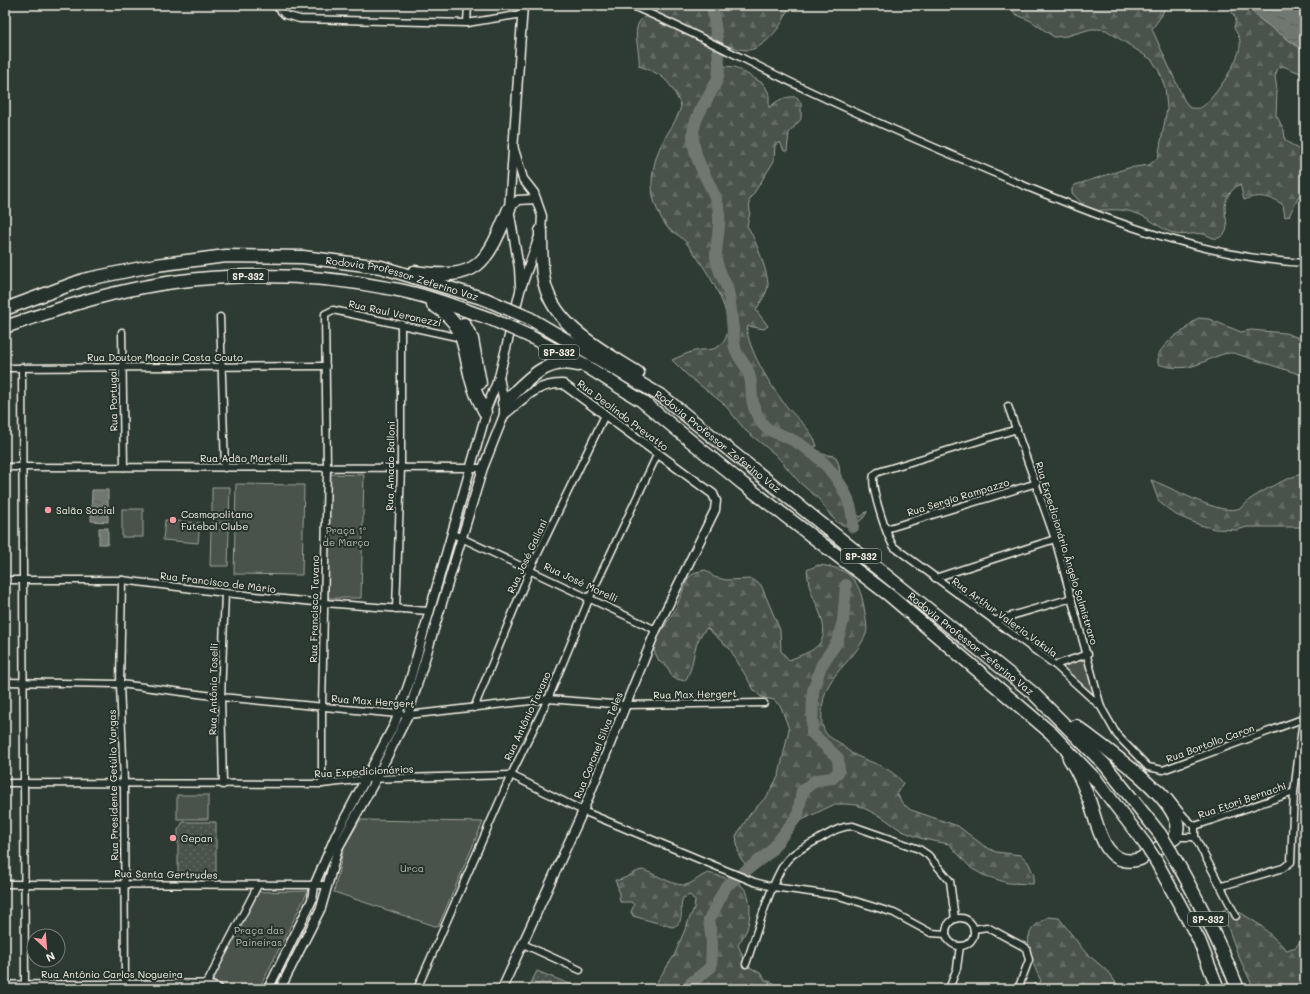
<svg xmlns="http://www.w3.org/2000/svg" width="1310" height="994" viewBox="0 0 1310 994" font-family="Mali,sans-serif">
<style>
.grass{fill:url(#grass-dots);stroke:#9ea29a}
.forest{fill:url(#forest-firs);stroke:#9ea29a}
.park{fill:#48524c;stroke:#9ea29a}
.water{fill:url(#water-ripples);stroke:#a4a8a0}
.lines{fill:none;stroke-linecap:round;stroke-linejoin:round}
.river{stroke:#6f7770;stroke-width:12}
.minor-casing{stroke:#f4f1e8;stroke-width:9}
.tertiary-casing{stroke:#f4f1e8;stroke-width:11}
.secondary-casing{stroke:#f4f1e8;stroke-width:12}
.motorway-casing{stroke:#f4f1e8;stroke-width:15}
.minor{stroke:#26332d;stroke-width:6}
.tertiary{stroke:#26332d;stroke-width:8}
.secondary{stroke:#26332d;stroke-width:9}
.motorway{stroke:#26332d;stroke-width:12}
.motorway-bridge-casing{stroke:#f4f1e8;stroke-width:15;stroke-linecap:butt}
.motorway-bridge{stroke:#26332d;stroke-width:12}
.poi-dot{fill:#ff9aa2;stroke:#26332d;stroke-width:1.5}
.labels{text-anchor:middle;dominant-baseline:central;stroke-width:4;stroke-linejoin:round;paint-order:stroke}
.shield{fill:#26332d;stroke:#b6b8b0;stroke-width:1}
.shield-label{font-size:9px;font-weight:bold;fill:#f4f1e8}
.street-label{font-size:10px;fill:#f4f1e8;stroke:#26332d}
.poi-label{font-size:10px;fill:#f4f1e8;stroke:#26332d;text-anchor:start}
.park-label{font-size:10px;fill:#b8b9b1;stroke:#26332d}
</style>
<defs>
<pattern id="grass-dots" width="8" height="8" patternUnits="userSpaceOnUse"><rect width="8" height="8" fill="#48524c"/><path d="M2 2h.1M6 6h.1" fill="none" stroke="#636b66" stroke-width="1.8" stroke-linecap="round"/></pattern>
<pattern id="forest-firs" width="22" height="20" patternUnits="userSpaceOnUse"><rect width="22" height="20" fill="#48524c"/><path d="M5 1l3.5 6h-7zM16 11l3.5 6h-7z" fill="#636b66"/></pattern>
<pattern id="water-ripples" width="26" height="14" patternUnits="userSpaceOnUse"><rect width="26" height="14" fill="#6f7770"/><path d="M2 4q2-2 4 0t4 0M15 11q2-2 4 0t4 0" fill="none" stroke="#5c605b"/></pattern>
</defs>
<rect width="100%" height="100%" fill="#2e3b34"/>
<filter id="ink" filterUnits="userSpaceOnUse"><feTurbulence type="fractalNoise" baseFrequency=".025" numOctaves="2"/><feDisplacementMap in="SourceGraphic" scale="8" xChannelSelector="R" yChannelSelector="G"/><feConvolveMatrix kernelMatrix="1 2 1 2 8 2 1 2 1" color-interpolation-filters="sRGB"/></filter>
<g filter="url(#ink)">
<g class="grass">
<path d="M183,822H216V875L178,874V830Z"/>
<path d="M537,971L582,989H528Z"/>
</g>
<g class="forest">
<path d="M645,5H789C787,21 764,51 746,50C739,50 731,46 724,45L721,46V60L724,66L735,67L764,84L769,94V108C777,100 785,96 797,97L801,103V119L789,133L787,151H784L780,142L775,145L774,161L749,201L750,212L747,226C754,235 768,273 768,284C768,293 760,302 756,310L768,326L764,329L748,326L747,331C751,355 772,388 787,407C798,420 812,429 817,446L808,448L807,451C816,455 826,453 836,457L839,465L841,483L857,515L861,517L867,511C865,520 856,523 849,527L838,523L831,516L818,498L800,483L776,455L746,431L724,404L687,375L672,360C679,357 687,353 695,351C701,349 710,351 716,348C751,330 699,258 684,240C679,235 672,232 667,227C661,219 655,206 653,196C650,179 654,159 662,143C669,130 677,121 681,106C670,81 665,75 639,66C641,49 628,26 646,16Z"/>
<path d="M1010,5H1076L1089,8L1100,5H1170L1164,9L1162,15L1152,29L1184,100L1190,108C1194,108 1199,109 1202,107C1214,99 1243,56 1240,42C1240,37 1236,32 1234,28L1236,19L1228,5H1270L1305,36V75L1283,66L1278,68L1275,76L1277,90L1276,115L1284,130L1285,140L1305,154V193L1298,198L1289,216L1285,217L1283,205C1272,196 1256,194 1244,200L1240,184C1210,203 1237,226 1222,236C1214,242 1210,235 1203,234C1193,232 1182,237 1172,233C1159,228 1149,217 1135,213C1122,208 1106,210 1092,211L1087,209L1072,193V189L1075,185L1128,168L1149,165L1158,158L1167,109L1165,87L1158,69L1152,60L1106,30L1099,29H1091L1067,36L1054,37L1031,21L1015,14Z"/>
<path d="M1198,318L1209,319L1241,332L1251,330L1285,333L1305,340V376L1234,353C1222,352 1212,359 1201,363C1188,369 1172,369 1158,364V354C1168,341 1173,336 1187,329V327Z"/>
<path d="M1305,473V527H1247L1237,530L1215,529L1200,525L1176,515L1159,502L1151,480C1172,487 1221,517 1240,508C1244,507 1246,503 1249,500C1265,489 1286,478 1305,473Z"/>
<path d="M818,565C852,568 860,581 865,613C866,620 868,629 866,634C853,665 823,673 822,712C822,717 821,723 823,727C826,737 832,738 840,743C845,748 850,753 857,756C874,764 891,767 903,783L897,793L902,803L911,810L958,826L984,846L996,852L1021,855L1028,862L1034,875L1033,884L1008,883L983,875L971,868L949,844L923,839L902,831L882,817L857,805L846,804H835L802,820L787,834L775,854L765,861L745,864L739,856L736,836L750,814L767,796L779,775L789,729L781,707L774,700L761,697L754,690L730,649L707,628C690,644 697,663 685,681L673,678L668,668L659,661L654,651L656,639L675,610L688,578L696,572L706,570L714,577L726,580L751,579L761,585L780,630L781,651L789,660C798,656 813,652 819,644C832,629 814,603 810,588C808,582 808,576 807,570Z"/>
<path d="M642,870C656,873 676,889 689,884C696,881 701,875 708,873C719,876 734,879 743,887C752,895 751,918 747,929C745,934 741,940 738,945L745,961L743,964L762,974L765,980L774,983L779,989H652L674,956L694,908L695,901L690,895L683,898C678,908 687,923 672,927L633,916L631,912L634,905L631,902H620L618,887L615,880C624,881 632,872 642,870Z"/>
<path d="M1305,877V987L1290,989H1254L1238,955L1222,911L1230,906L1260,925L1287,950L1296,947C1298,944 1301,940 1302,936C1306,917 1295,896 1305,877Z"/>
<path d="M1048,917L1059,918L1085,952L1107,971L1121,989H1038L1033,984L1040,983L1041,981C1034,966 1020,939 1035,926C1039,922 1044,920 1048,917Z"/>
</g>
<g class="park">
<path d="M330,474L364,475L361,598H328Z"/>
<path d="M236,484L304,485L302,575L234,574Z"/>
<path d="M212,487H230L229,523H212Z"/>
<rect x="122" y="509" width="21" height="28"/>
<path d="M165,520L200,523L198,543L163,540Z"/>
<path d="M211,529L229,530L228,566H210Z"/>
<path d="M1086,657L1096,696L1059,666Z"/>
<rect x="177" y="795" width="31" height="24"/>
<path d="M360,820L483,822L438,927L334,892L344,847Z"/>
<path d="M308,891L259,989H225L209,984L255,892Z"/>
</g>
<g class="water">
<path d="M1245,5H1305V52L1261,20Z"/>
<path d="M92,490H108V522L91,521Z"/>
<rect x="99" y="528" width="9" height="16"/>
</g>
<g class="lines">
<g class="river">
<path d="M712,5C714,21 723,66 717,80C710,98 694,114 693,135C693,162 711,181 718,206C722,223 716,239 716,257C716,268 725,280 728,291C732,309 732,329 735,348C737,357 747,365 749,374C753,385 750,397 754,407C764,437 776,429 798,443C826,459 854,493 853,527"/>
<path d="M689,989L691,983L711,967L712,942L709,920L726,886L770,852L798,815L802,791L816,780L833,778L839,771L838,758L812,733L813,691L821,666L837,642L843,621L846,585"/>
</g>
<defs>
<g id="minor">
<path d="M275,5L285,15L300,19L467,23L523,14"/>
<path d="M630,5C690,30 746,61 805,89C877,123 951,155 1025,186C1114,223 1208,258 1305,263"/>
<path d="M467,23L468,5"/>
<path d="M220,317L225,468"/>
<path d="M122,332L124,467"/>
<path d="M22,367L25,989"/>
<path d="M5,368L326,366"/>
<path d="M1008,406L1055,539L1101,707L1117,735L1148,767L1163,770L1305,718"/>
<path d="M1017,429L878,472L874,475C869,484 887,537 894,547L1055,665L1100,706"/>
<path d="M5,467L483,468"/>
<path d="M886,529L1037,483"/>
<path d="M453,534L656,630"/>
<path d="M935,578L1055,539"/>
<path d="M5,580H122L225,593L324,603L428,611"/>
<path d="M122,580L120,684L124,782L125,987"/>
<path d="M396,609L401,468V324"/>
<path d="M994,621L1072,598"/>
<path d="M1055,665L1088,654"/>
<path d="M5,682L120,684L221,697L408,715L548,699L625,705L764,703"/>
<path d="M474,708L530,570L605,415"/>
<path d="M5,783L322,784L365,779L511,775L583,811L754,882L773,887L839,896L894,913L931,933L946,934"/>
<path d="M322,784V707L327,468L325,314L333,310L461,338"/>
<path d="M223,785L221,697L225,593"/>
<path d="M1157,786C1172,797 1179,816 1195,826"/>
<path d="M1195,826L1294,792"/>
<path d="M1195,826V837L1236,916"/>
<path d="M1175,838L1180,837H1195"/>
<path d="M5,884L327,885"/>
<path d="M1222,886L1283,868L1291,862L1294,792L1303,719"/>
<circle cx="960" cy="932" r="14"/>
<path d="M974,929L987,927L1026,948L1029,960L1018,989"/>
<path d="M523,944L580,970"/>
<path d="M746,964C755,939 772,877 788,859C796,850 809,845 819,839C830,833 840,826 853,826L919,849L928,855L950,881L955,919"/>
<path d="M206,985L258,885"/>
<path d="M417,989L511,775L548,699L590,597L658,453"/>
<path d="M949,989L957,968L960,946"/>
</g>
<g id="tertiary">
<path d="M509,209L518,200L536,199"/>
<path d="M520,286L519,268L509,209L523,5"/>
<path d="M268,989L312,900L314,886L336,835L395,723L410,680L485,417V412L499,377L520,291L541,231L542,216L534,193L523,179L513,146"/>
<path d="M280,989L321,908L338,848L376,779L408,715L483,468L504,415V403L499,377"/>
<path d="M502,989L583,811L656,630L715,510L716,501L713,494L563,384C536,383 524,399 504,415"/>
</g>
<path id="secondary" d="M5,986L188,985H206L218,989"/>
<g id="motorway">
<path d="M541,231C541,246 541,260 543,275C549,324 600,349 638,373"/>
<path d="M414,272C478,281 486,265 509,209"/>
<path d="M433,305C465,323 463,345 471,378C474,390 479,401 485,412"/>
<path id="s1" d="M5,309L83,280L156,265L226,256L303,257L381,267L485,299"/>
<path id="s2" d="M529,318L663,397L1033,693L1105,765L1160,834"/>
<path d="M464,324L472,339L480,383"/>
<path d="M5,327C46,313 87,299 129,290C215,271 308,272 393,289C427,295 459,308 491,319"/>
<path d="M529,336L589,368L642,401L742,483L889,595L1051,733L1097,781L1145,844"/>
<path d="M504,403C526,382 545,356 578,365"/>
<path d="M1069,758C1078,772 1084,785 1089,800C1098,824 1103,870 1140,859L1175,838C1177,832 1179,826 1176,820C1163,787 1104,748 1076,726"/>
<path d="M1171,852C1197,897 1219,941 1238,989"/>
<path d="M1156,861L1199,940L1218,989"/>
</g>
</defs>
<use href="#minor" class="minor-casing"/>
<use href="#tertiary" class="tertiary-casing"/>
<use href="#secondary" class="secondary-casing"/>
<use href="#motorway" class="motorway-casing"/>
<use href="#minor" class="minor"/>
<use href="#tertiary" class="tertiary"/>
<use href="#secondary" class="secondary"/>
<use href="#motorway" class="motorway"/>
<defs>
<g id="motorway-bridge">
<path d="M485,299L529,318"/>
<path d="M491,319L529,336"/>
<path d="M1160,834L1171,852"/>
<path d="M1145,844L1156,861"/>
</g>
</defs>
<use href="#motorway-bridge" class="motorway-bridge-casing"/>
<use href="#motorway-bridge" class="motorway-bridge"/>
</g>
</g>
<g class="poi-dot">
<circle cx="48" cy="510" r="4"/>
<circle cx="173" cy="520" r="4"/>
<circle cx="173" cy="838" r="4"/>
</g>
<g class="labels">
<g class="shield">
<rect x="228" y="269" width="40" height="14" rx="3"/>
<rect x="539" y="345" width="40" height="14" rx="3"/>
<rect x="841" y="549" width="40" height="14" rx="3"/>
<rect x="1188" y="912" width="40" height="14" rx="3"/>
</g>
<g class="shield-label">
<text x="248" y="276">SP-332</text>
<text x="559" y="352">SP-332</text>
<text x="861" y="556">SP-332</text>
<text x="1208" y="919">SP-332</text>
</g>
<g class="street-label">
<text stroke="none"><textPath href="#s1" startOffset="407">Rodovia Professor Zeferino Vaz</textPath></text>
<text transform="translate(395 313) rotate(12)">Rua Raul Veronezzi</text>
<text x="165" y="357">Rua Doutor Moacir Costa Couto</text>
<text transform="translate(113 400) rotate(-91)">Rua Portugal</text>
<text transform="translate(623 415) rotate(37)">Rua Deolindo Prevatto</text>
<text stroke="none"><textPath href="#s2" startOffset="226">Rodovia Professor Zeferino Vaz</textPath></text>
<text x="244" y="458">Rua Adão Martelli</text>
<text transform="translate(390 466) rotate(-89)">Rua Amado Balloni</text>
<text transform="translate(958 497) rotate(-17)">Rua Sergio Rampazzo</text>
<text transform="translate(1067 553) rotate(73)">Rua Expedicionário Ângelo Salmistraro</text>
<text transform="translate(527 556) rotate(-65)">Rua José Gallani</text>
<text transform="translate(218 582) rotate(7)">Rua Francisco de Mário</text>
<text transform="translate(581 582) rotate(25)">Rua José Morelli</text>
<text transform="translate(314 609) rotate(-89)">Rua Francisco Tavano</text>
<text transform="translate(1005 617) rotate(36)">Rua Arthur Valerio Vakula</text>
<text stroke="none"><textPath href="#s2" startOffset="550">Rodovia Professor Zeferino Vaz</textPath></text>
<text transform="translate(213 689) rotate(-89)">Rua Antônio Toselli</text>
<text transform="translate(695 694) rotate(-1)">Rua Max Hergert</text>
<text transform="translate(373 701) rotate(4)">Rua Max Hergert</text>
<text transform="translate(527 716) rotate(-65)">Rua Antônio Tavano</text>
<text transform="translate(1210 743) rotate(-20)">Rua Bortollo Caron</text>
<text transform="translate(598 745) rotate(-68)">Rua Coronel Silva Teles</text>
<text transform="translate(364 771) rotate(-3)">Rua Expedicionários</text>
<text transform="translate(113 785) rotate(-91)">Rua Presidente Getúlio Vargas</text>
<text transform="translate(1242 800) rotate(-19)">Rua Etori Bernachi</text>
<text transform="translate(166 874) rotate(1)">Rua Santa Gertrudes</text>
<text x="112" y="974">Rua Antônio Carlos Nogueira</text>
</g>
<g class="poi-label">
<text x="56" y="510">Salão Social</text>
<text x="181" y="514">Cosmopolitano<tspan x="181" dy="12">Futebol Clube</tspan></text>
<text x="181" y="838">Gepan</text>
</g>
<g class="park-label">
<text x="346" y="530">Praça 1º<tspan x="346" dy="12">de Março</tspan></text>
<text x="412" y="868">Urca</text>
<text x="259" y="930">Praça das<tspan x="259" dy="12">Paineiras</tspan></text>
</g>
</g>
<rect width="1310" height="994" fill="none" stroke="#26332d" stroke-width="20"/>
<rect x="10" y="10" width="1290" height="974" fill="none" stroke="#f4f1e8" stroke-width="1.5" filter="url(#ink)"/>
<g transform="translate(46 948) rotate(154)"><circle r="19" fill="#26332d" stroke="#787f78"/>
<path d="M0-3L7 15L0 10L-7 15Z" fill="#ff9aa2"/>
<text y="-6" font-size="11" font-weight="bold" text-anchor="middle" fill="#f4f1e8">N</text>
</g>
</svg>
